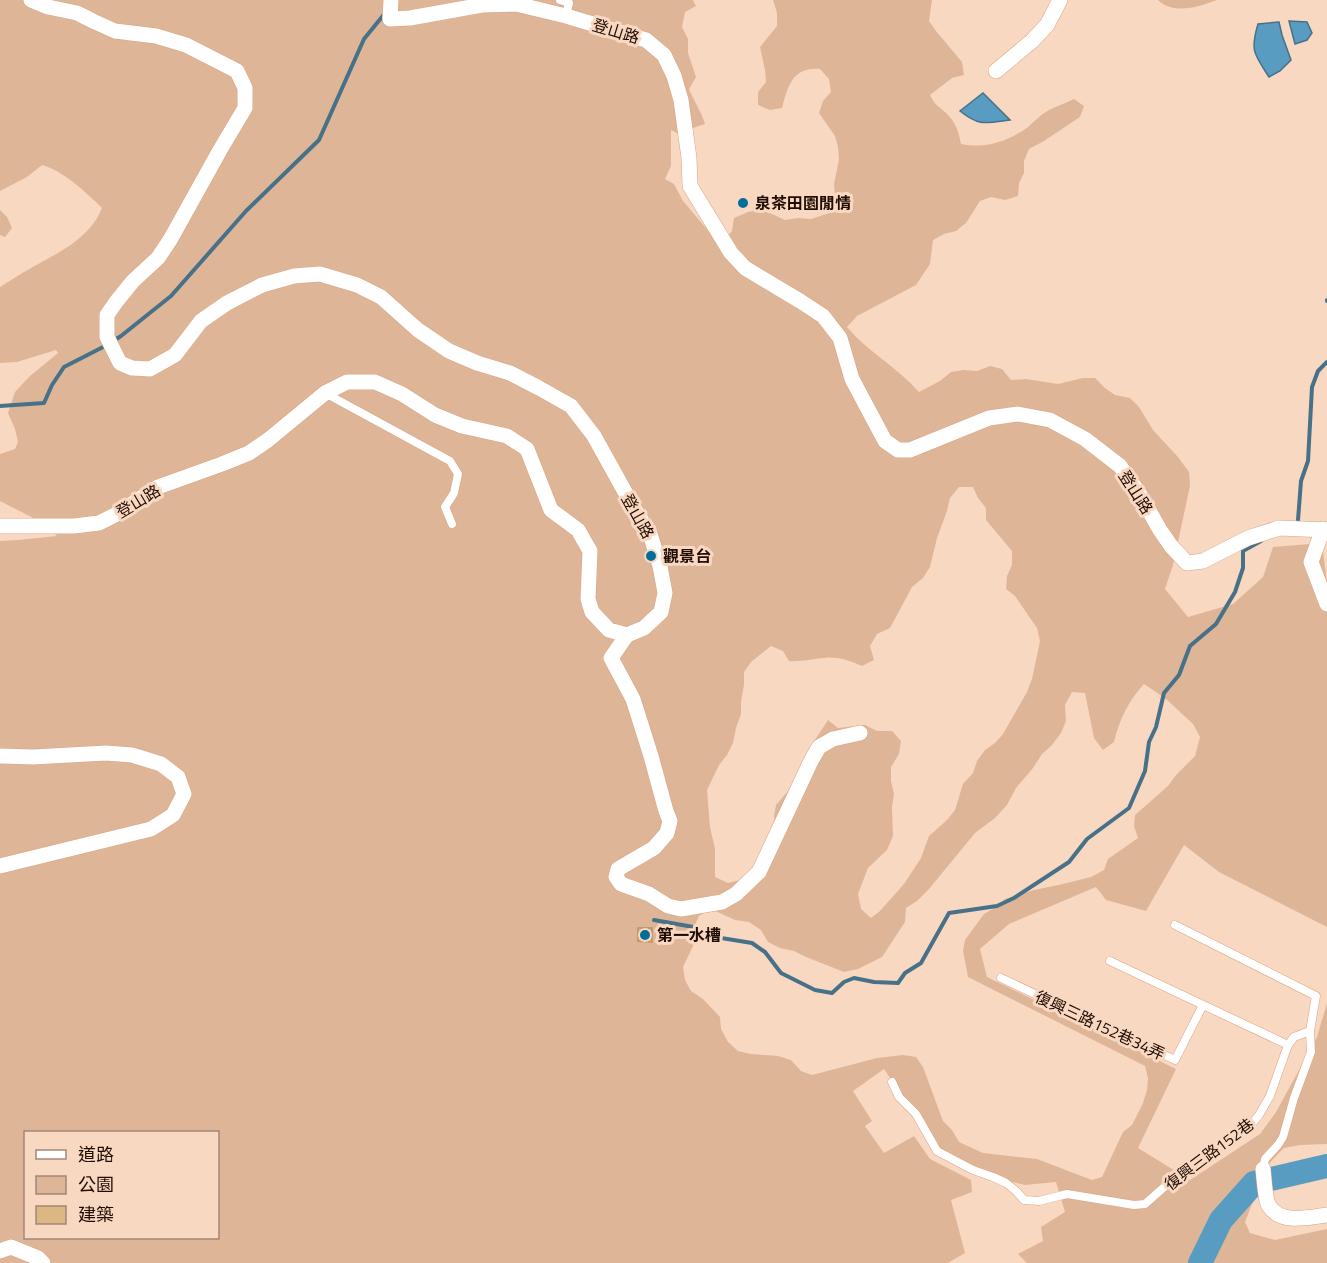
<svg xmlns="http://www.w3.org/2000/svg" width="1327" height="1263" viewBox="0 0 1327 1263" font-family="'Titillium Web','Noto Sans TC',sans-serif">
<style>
.green{fill:#dfb598;fill-rule:evenodd}
.water{fill:#589cc2;stroke:#477188;stroke-width:1.5}
.lines{fill:none;stroke-linecap:round;stroke-linejoin:round}
.stream{stroke:#477188;stroke-width:4}
.river{stroke:#589cc2;stroke-width:24}
.building{fill:#dcb784;stroke:#b69360;stroke-width:1.5}
.lane-casing{stroke:#d9a480;stroke-width:9}
.street-casing{stroke:#d9a480;stroke-width:16}
.lane{stroke:#fff;stroke-width:8}
.street{stroke:#fff;stroke-width:15}
.poi-dot{fill:#026e9b;stroke:#f9d8c2;stroke-width:2}
.labels{text-anchor:middle;dominant-baseline:central;stroke-width:6;stroke-linejoin:round;paint-order:stroke}
.street-label{font-size:16px;fill:#1f0c02;stroke:#f9d8c2}
.poi-label{font-size:16px;font-weight:bold;fill:#1f0c02;stroke:#f9d8c2;text-anchor:start}
</style>
<rect width="100%" height="100%" fill="#f9d8c2"/>
<g class="green">
<path d="M0,0H693L696,6L685,12L682,27L688,39V53L696,77L689,89C694,101 701,111 705,124L693,128L683,136L671,130V166L665,179L674,184L683,201L711,234L723,241L732,231L734,218L748,212L760,210L772,214L785,220L798,218L811,219L836,211L834,184L839,160L838,147L835,136L819,113L823,101L831,92L829,79L820,69C793,67 788,85 782,108L770,110L758,105V92L766,82L765,70L760,47L777,26V13L773,0H932L929,21L936,31L962,62L964,75L952,78L930,95C936,107 937,104 946,113C955,121 959,132 961,144C986,149 1006,142 1027,128C1034,122 1040,115 1049,110C1057,106 1066,103 1074,99L1084,106L1080,117L1044,141L1029,149L1024,161V173L1019,183L1018,196L1005,200L991,197L980,201L966,223L956,231L944,234L933,240L930,264L916,285L857,316L847,327C868,352 897,367 919,392L940,381L951,372L964,370L977,371L990,366L1002,369L1011,380L1026,379L1058,384L1083,378H1095L1105,388L1115,395L1130,398L1139,407L1153,430L1178,457L1189,472L1190,486L1173,565L1165,589L1188,617L1233,604L1263,577L1273,547L1322,543L1327,583V927L1219,872L1184,845L1146,911L1106,900L1096,887L1009,924L980,949L987,977L1176,1069L1138,1148L1190,1180L1260,1134L1276,1112L1317,1037L1327,1003V1144L1300,1145L1284,1148L1276,1156L1259,1175L1254,1199L1245,1222L1250,1233L1275,1240L1327,1229V1263H1027L1018,1254L1043,1241L1041,1227L1065,1212L1056,1182L1025,1185L988,1176L938,1148L884,1069L853,1091L872,1121L865,1126L884,1153L914,1136L930,1159L971,1180L972,1192L951,1200L965,1253L948,1263H0V541L18,540L57,536L45,524L0,501V454L15,449L18,442L15,429L8,413L15,392L30,376L58,353L56,350L17,362L0,363V287C8,282 16,277 24,272C53,255 89,241 102,208C87,193 62,170 42,165L27,177L0,191ZM959,487H973L978,498L986,508V520L1012,551V565L1007,576L1006,589L1015,596L1037,628L1040,641L1032,679L1027,692L1003,734L995,743L985,750L977,761L973,773L963,784L955,810L947,820L929,836L921,858L904,884L880,911L871,918L861,909L858,894L868,868L887,850L893,836L892,807L894,794L891,781V767L899,754L901,741L892,731H877L865,725L838,728L828,720L809,749L794,784L776,805L774,816L776,828L763,864L740,880L728,883L715,877V849L710,827L707,790L719,765L727,755L733,743L736,728L741,714V701L744,685V672L751,662L771,646L783,651L789,661C801,662 812,659 824,658C837,656 851,661 862,666L874,660L870,646L877,634L890,628L912,587L923,578L930,567L937,538L947,511L950,498ZM1144,684L1166,699L1193,724L1200,737L1195,756L1176,775L1168,786L1135,815L1134,826L1138,838L1108,859L1104,870L1091,877L1063,884L1034,890L1005,899L996,907L984,914L965,940L963,951L968,977L1145,1066L1148,1078L1147,1090L1143,1103L1132,1125L1123,1132L1102,1177L1092,1180L1037,1159L983,1153L959,1142L952,1130L943,1121L923,1067L916,1057L903,1055L877,1058L812,1075L801,1071L791,1060L778,1056L751,1054L738,1051L728,1042L721,1029L720,1017L703,999L691,991L685,980L683,967L694,944L693,929L699,916L711,909L735,920L749,922L761,930L768,942L780,948L794,951L806,957L844,972L858,969L882,957L905,922L906,908L917,901L929,889L975,833L995,818L1007,805L1016,788L1033,768L1042,754L1052,745L1061,733L1066,721L1065,705L1072,692L1085,693L1094,738L1103,750L1114,742C1119,720 1129,700 1144,684ZM26,1132H218V1238H26Z"/>
<path d="M1158,0H1217C1199,7 1173,15 1158,0Z"/>
<path d="M0,210L7,217L12,228L5,237L0,235Z"/>
</g>
<g class="water">
<path d="M1289,21L1307,22L1312,33L1307,40L1295,44Z"/>
<path d="M1279,22L1282,35L1291,60L1280,71L1269,77C1254,54 1250,51 1258,24Z"/>
<path d="M983,93L1010,120C986,123 980,127 960,111Z"/>
</g>
<g class="lines">
<g class="stream">
<path d="M1327,300V301"/>
<path d="M113,341L121,336L171,296L246,211L319,140L364,39L386,12"/>
<path d="M0,406L44,403L52,385L64,367L107,345"/>
<path d="M1298,520L1301,481L1308,461L1312,387L1318,371L1327,362"/>
<path d="M654,920L699,928L715,937L752,943L765,952L781,973L815,990L832,993L844,982L854,978L874,982L898,983L905,973L921,963L949,913L997,906L1014,898L1069,862L1087,839L1129,808L1145,771L1149,742L1156,727L1164,693L1179,675L1190,646L1216,624L1235,592L1243,568V551L1261,541"/>
</g>
<path class="river" d="M1200,1263L1221,1220L1254,1183L1327,1166"/>
</g>
<path class="building" d="M638,928H652V942L638,941Z"/>
<g class="lines">
<defs>
<g id="lane">
<path d="M560,0L569,3L566,16"/>
<path d="M325,393L450,461L458,474L454,493L445,507L452,524"/>
<path d="M1175,925L1316,996L1310,1031"/>
<path d="M1110,961L1288,1045"/>
<path d="M1001,978L1175,1060L1203,1005"/>
<path d="M892,1082L899,1097L916,1114L937,1151L973,1170L993,1177L1006,1183L1016,1191L1024,1200L1039,1201L1067,1194L1134,1205L1145,1204L1196,1159L1236,1133L1251,1125L1259,1115L1270,1096L1288,1045L1294,1037L1310,1031L1311,1052L1294,1098L1283,1137L1278,1145L1265,1159L1263,1169"/>
</g>
<g id="street">
<path d="M391,0L390,19L410,18L482,5L516,4L566,16L646,40L664,55L674,76L681,100L689,158L690,186L731,253L745,268L800,301L823,316L840,338L852,379L885,441L898,450H910L989,418L1018,414L1050,420L1085,439L1120,466L1139,493L1160,530L1171,546L1187,563L1203,561L1248,538L1279,528L1327,530"/>
<path d="M996,71L1032,41L1047,25L1060,0"/>
<path d="M0,526H74L99,523L115,515L158,487L222,464L249,453L268,440L325,393L347,382H375L402,394L435,415L462,426L507,436L527,449L551,510L578,530L590,551L588,599L592,612L609,630L627,635L644,628L661,612L665,593L660,566L650,534L635,510L594,436L571,406L539,388L510,373L477,363L449,351L418,330L381,297L357,285L320,274L294,276L262,285L227,303L201,321L175,355L150,369L132,368L120,363L107,337V315L116,302L133,281L158,258L170,240L220,150L245,108V88L237,71L186,45L156,36L115,31L95,22L77,13L48,7L31,0"/>
<path d="M1323,529L1311,562L1327,604"/>
<path d="M627,635L611,658L633,699L651,756L666,811L670,821L667,833L654,848L618,869L616,877L621,884L649,894L668,906L681,909L722,902L736,894L759,872L811,761L819,747L833,739L860,733"/>
<path d="M0,756L33,757L106,753L132,755L161,764L178,777L184,794L173,815L151,829L0,866"/>
<path d="M1263,1169C1264,1177 1265,1200 1269,1206C1281,1225 1310,1217 1327,1215"/>
<path d="M0,1251L11,1247L38,1258L43,1263"/>
</g>
</defs>
<use href="#lane" class="lane-casing"/>
<use href="#street" class="street-casing"/>
<use href="#lane" class="lane"/>
<use href="#street" class="street"/>
</g>
<g class="poi-dot">
<circle cx="743" cy="203" r="6"/>
<circle cx="651" cy="556" r="6"/>
<circle cx="645" cy="935" r="6"/>
</g>
<g class="labels">
<g class="street-label">
<text transform="translate(616 31) rotate(17)">登山路</text>
<text transform="translate(1136 492) rotate(57)">登山路</text>
<text transform="translate(138 501) rotate(-31)">登山路</text>
<text transform="translate(638 516) rotate(61)">登山路</text>
<text transform="translate(1100 1025) rotate(25)">復興三路152巷34弄</text>
<text transform="translate(1209 1154) rotate(-37)">復興三路152巷</text>
</g>
<g class="poi-label">
<text x="755" y="203">泉茶田園閒情</text>
<text x="663" y="556">觀景台</text>
<text x="657" y="935">第一水槽</text>
</g>
</g>
<rect x="24" y="1131" width="195" height="108" fill="#f9d8c2" stroke="#a28675" stroke-width="1.5"/>
<rect x="36" y="1150" width="30" height="9" fill="#ffffff" stroke="#a28675" stroke-width="1.5"/>
<text x="78" y="1161" font-size="18" fill="#1f0c02">道路</text>
<rect x="36" y="1176" width="30" height="18" fill="#dfb598" stroke="#a28675" stroke-width="1.5"/>
<text x="78" y="1191" font-size="18" fill="#1f0c02">公園</text>
<rect x="36" y="1206" width="30" height="18" fill="#dcb784" stroke="#a28675" stroke-width="1.5"/>
<text x="78" y="1221" font-size="18" fill="#1f0c02">建築</text>
</svg>
